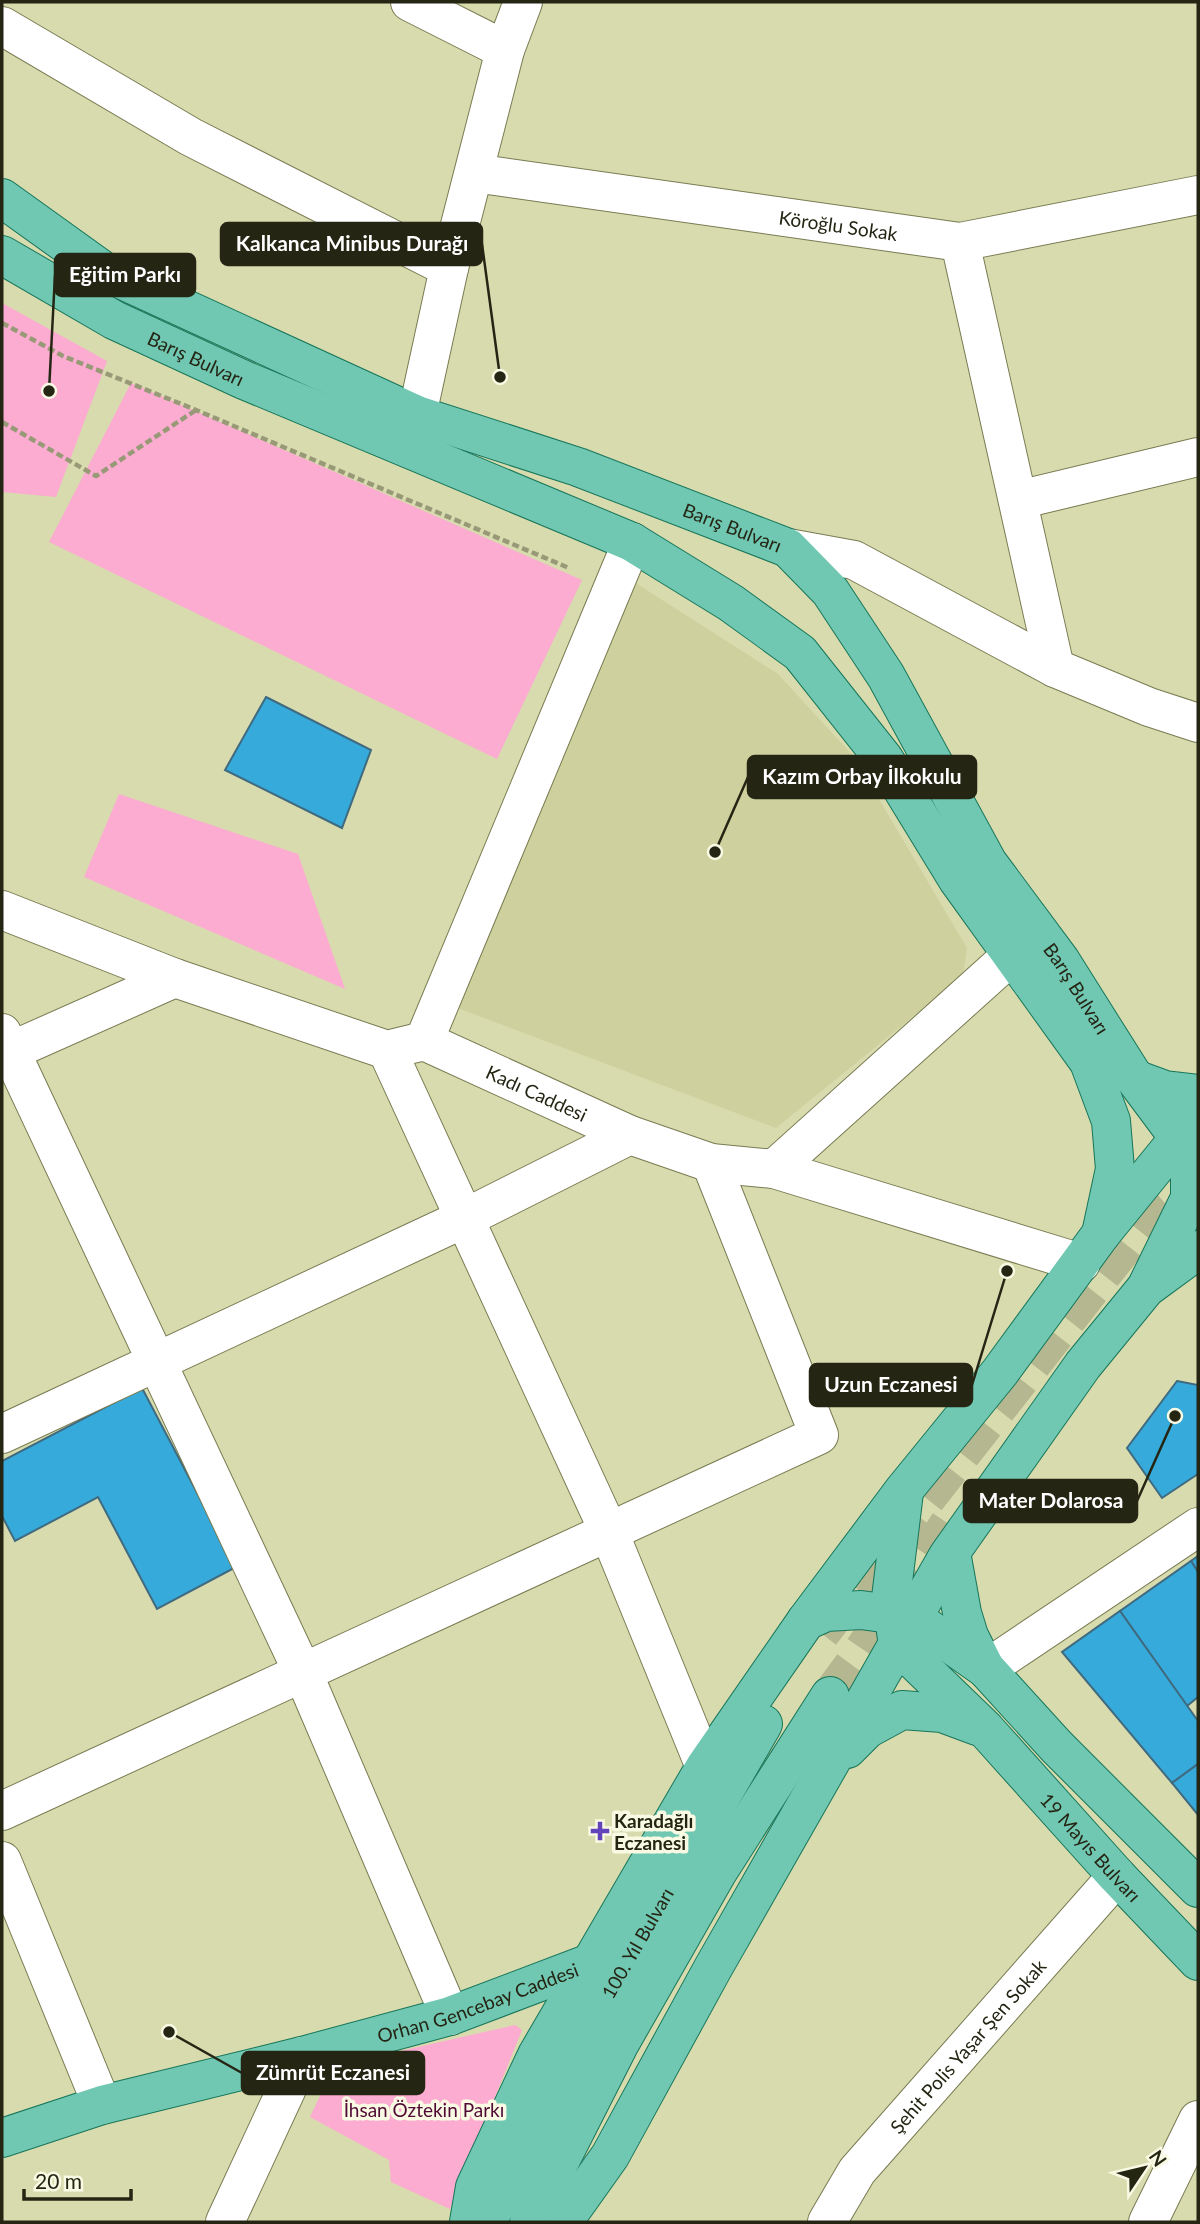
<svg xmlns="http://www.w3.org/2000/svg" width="1200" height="2224" viewBox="0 0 1200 2224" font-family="Lato,sans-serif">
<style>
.built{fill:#ced09d}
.green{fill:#fcabd1}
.building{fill:#36aada;stroke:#3f6a7f;stroke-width:2}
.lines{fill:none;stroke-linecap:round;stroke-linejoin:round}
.major-tunnel{stroke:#b4b78f;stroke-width:38;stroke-dasharray:38 19;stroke-linecap:butt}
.minor-casing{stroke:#797b52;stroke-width:40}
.major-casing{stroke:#177659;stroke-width:40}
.path{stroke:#989a77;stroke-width:4.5;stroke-dasharray:7 3.5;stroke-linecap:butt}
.minor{stroke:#fff;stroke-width:38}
.major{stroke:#70c7b2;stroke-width:38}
.poi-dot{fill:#6243bc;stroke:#f8fae3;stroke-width:2.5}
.labels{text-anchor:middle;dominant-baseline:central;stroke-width:7;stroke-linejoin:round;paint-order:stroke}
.street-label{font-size:19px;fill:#252514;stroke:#f8fae3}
.poi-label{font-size:19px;font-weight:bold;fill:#252514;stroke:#f8fae3;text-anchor:start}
.park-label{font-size:19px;fill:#500934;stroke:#f8fae3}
.leader{fill:none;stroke:#252514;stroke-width:2.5}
.callout-dot{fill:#252514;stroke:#f8fae3;stroke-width:2.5}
.callout{fill:#252514;stroke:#252514;stroke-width:2.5}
.callout-label{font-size:21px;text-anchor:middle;font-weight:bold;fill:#fff}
</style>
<rect width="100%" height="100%" fill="#d8dbae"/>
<path class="built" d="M634,582L778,674L854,757L967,948L963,976L776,1128L455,1007Z"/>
<g class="green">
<path d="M2,303L107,361L56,497L2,492Z"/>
<path d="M131,383L582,580L497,759L49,542Z"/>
<path d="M119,794L298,854L345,989L84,877Z"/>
<path d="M515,2025L522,2030L450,2209L391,2182L389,2160L310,2117L334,2066Z"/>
</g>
<g class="building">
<path d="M266,697L371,750L342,828L225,770Z"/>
<path d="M1177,1381L1198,1385V1474L1162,1498L1127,1448Z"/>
<path d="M142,1388L236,1567L157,1609L98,1497L15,1541L2,1516V1461Z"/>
<path d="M1198,1556V1572L1191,1561Z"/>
<path d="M1191,1561L1198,1572V1697L1187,1706L1120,1611Z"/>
<path d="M1120,1611L1198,1721V1764L1172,1783L1062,1652Z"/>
<path d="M1198,1764V1815L1172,1783Z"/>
</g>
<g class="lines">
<g class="major-tunnel">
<path d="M821,1633L1150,1214L1198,1173"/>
<path d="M830,1696L853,1665L950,1522"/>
</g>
<defs>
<g id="minor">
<path d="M410,2L505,50"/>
<path d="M2,26L191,137L449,268"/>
<path id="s1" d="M474,173L960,242L1198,195"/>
<path d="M960,242L1055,668"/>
<path d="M417,415L449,268L505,50L523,2"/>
<path d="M1018,500L1198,457"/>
<path d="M788,548L854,560L1055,668L1149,707L1198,723"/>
<path id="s2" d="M2,910L175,978L387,1050L424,1041L630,1135L711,1163L774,1169L1081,1263"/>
<path d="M2,1033L303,1673L450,2016"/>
<path d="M424,1041L632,542"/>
<path d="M387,1050L609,1532L705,1767"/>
<path d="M2,1055L175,978"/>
<path d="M774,1169L1011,956"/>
<path d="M2,1434L463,1219L630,1135"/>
<path d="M986,1669L1198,1527"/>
<path d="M2,1811L819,1435L711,1163"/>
<path d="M2,1861L102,2105"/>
<path d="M225,2222L302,2056"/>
<path id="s3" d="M827,2222L857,2171L1117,1876"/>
<path d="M1148,2222L1198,2120"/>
</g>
<g id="major">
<path id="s4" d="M2,198L105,272L417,415L578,467L788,548L830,591L886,676L988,863L1060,960L1135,1079L1179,1138L1190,1169V1198L1146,1288"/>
<path id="s5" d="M2,255L114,320L244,380L632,542L731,603L800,653L884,759L958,880L1089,1062L1111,1121L1115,1169L1101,1234"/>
<path d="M1135,1079L1165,1090L1198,1094"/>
<path id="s6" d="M904,1492L891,1598L898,1645L986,1730L1117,1876L1198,1961"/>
<path d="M951,1552L962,1613L969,1636L985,1668"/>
<path d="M806,1621L826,1612L861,1610L912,1617L986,1669L1057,1747L1198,1888"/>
<path d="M847,1749L867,1729L902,1710L942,1713L977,1726"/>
<path id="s7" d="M2,2138L102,2105L302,2056L450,2016L590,1963"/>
<path d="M469,2222L475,2187L537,2055L705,1767L806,1621L904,1490L1000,1372L1101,1234L1179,1138L1194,1124"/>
<path id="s8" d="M487,2222L581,2039L763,1724"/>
<path d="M529,2222L620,2043L717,1873L830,1696"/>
<path d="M563,2222L610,2156L713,1968L948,1556L1083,1365L1146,1288L1198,1250"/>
</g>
</defs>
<use href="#minor" class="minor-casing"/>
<use href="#major" class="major-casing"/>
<g class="path">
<path d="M2,323L63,356L196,410L569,568"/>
<path d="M2,422L96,476L196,410"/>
</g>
<use href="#minor" class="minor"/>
<use href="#major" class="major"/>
</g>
<path class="poi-dot" d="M596.5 1820.5h7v7h7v7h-7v7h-7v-7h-7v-7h7z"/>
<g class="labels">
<g class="street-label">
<text stroke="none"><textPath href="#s1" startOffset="368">Köroğlu Sokak</textPath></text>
<text stroke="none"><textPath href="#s5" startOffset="220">Barış Bulvarı</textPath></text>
<text stroke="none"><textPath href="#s4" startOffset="805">Barış Bulvarı</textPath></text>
<text stroke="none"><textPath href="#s4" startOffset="1393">Barış Bulvarı</textPath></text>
<text stroke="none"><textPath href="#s2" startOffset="572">Kadı Caddesi</textPath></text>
<text stroke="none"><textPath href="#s6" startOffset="434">19 Mayıs Bulvarı</textPath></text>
<text stroke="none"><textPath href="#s8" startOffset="317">100. Yıl Bulvarı</textPath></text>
<text stroke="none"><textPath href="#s7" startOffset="495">Orhan Gencebay Caddesi</textPath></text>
<text stroke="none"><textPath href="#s3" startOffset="226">Şehit Polis Yaşar Şen Sokak</textPath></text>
</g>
<g class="poi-label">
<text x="614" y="1820">Karadağlı<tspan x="614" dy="22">Eczanesi</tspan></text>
</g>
<g class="park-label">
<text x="424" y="2109">İhsan Öztekin Parkı</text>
</g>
</g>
<path class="leader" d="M500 377L482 244M49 391L55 275M715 852L748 777M1007 1271L972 1385M1175 1416L1137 1501M169 2032L242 2073"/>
<g class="callout-dot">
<circle cx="500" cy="377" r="7"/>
<circle cx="49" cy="391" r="7"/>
<circle cx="715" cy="852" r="7"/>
<circle cx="1007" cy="1271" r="7"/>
<circle cx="1175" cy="1416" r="7"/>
<circle cx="169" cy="2032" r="7"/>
</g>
<g class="callout">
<rect x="221" y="223" width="261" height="42" rx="7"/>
<rect x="55" y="254" width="140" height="42" rx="7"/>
<rect x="748" y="756" width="228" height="42" rx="7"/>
<rect x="810" y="1364" width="162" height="42" rx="7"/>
<rect x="964" y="1480" width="173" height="42" rx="7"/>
<rect x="242" y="2052" width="182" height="42" rx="7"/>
</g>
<g class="callout-label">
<text x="352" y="251">Kalkanca Minibus Durağı</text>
<text x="125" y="282">Eğitim Parkı</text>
<text x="862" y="784">Kazım Orbay İlkokulu</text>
<text x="891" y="1392">Uzun Eczanesi</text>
<text x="1051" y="1508">Mater Dolarosa</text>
<text x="333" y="2080">Zümrüt Eczanesi</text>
</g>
<rect width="1200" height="2224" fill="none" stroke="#252514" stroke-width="7"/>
<g transform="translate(1144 2168) rotate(55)" stroke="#f8fae3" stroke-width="5" paint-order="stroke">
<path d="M0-5L12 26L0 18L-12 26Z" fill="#252514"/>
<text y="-10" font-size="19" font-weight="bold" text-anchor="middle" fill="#252514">N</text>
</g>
<path d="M24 2189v10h107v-10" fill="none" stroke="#252514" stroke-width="3.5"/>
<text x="35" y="2189" font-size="21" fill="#252514" stroke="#f8fae3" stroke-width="5" paint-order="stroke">20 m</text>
</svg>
